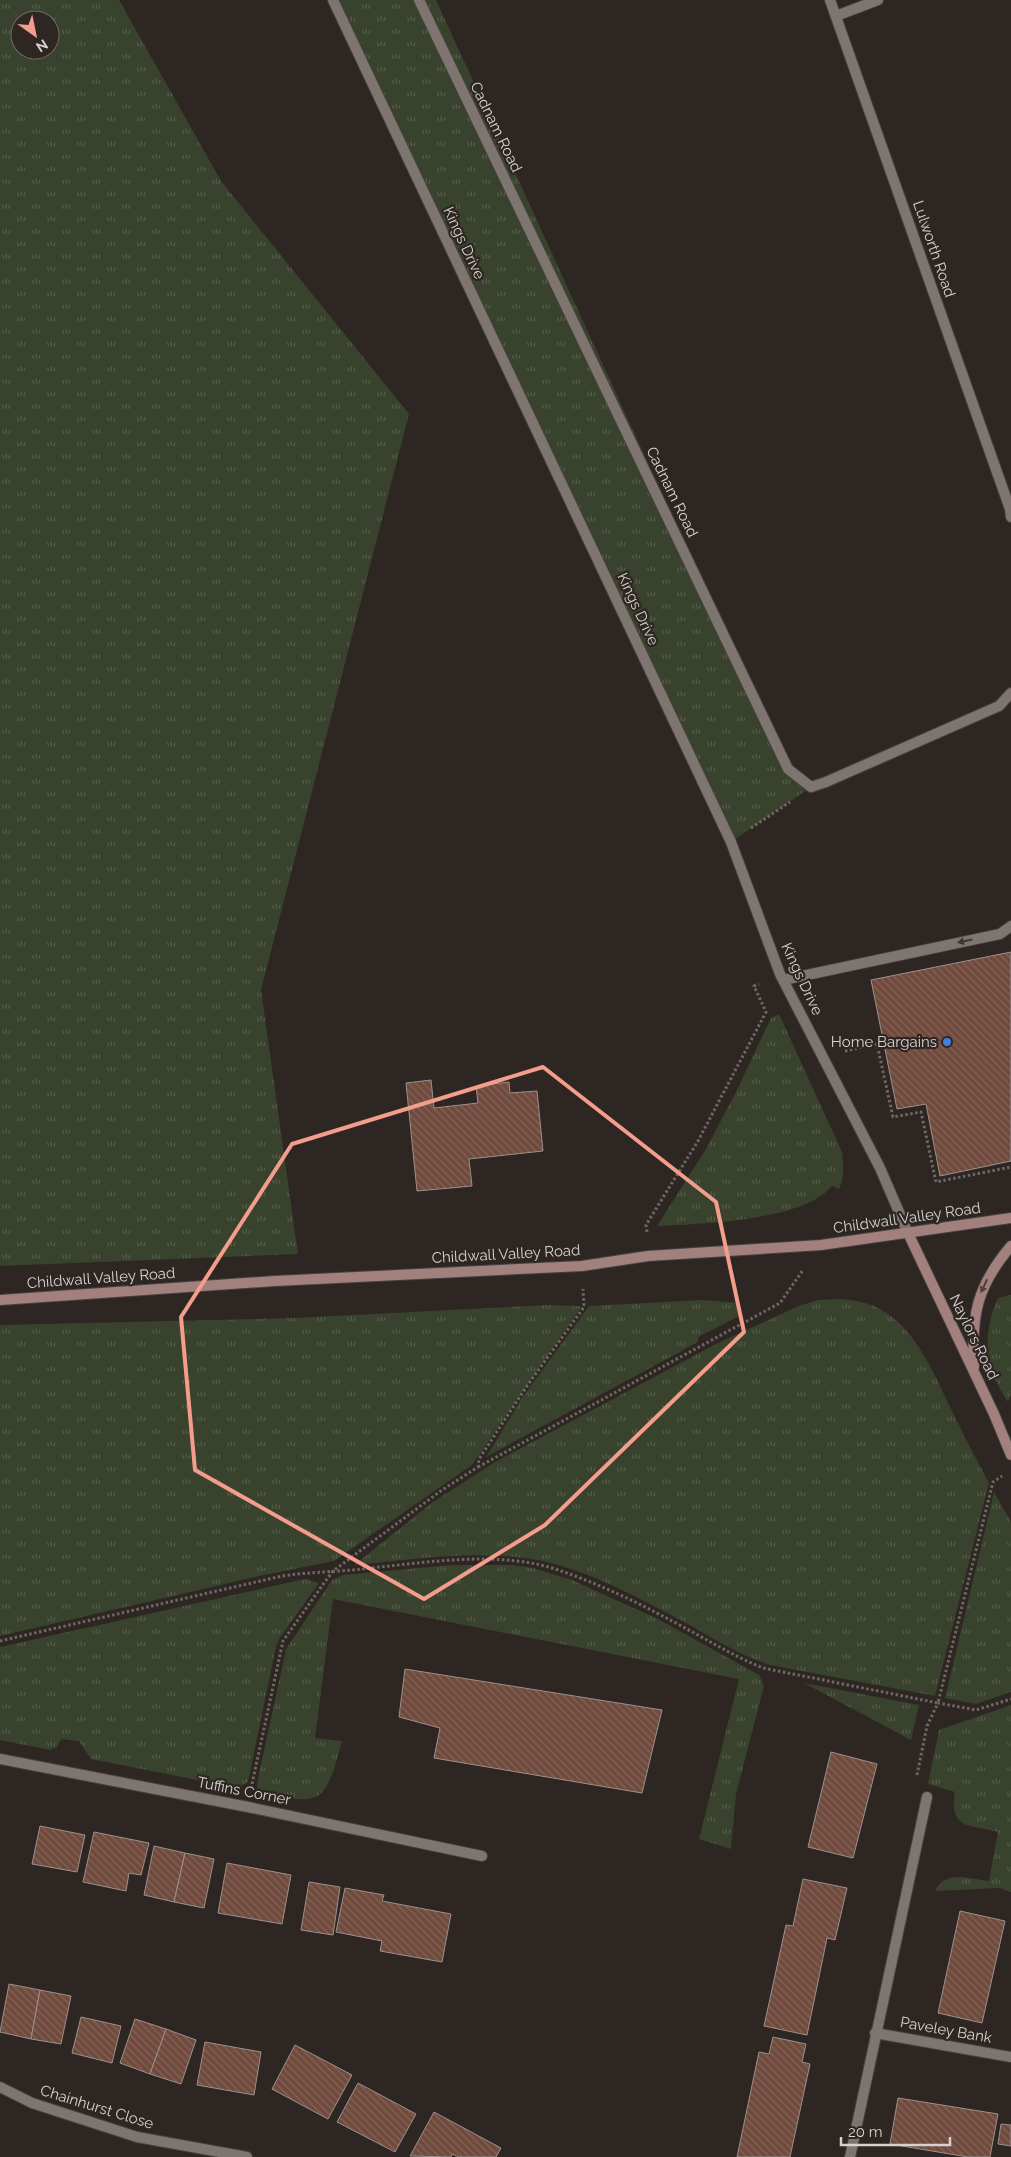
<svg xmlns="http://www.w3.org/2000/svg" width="1011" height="2157" viewBox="0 0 1011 2157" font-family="Raleway,sans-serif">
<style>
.grass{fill:url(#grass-tufts);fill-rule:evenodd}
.building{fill:url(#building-back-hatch);stroke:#9b918d}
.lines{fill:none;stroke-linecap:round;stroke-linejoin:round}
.lane-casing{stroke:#48423e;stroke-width:12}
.street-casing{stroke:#48423e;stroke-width:12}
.secondary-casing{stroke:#48423e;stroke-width:12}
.path{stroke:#6e6763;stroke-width:3;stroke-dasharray:2.5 2.5;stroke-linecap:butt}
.lane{stroke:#7f7570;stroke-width:10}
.street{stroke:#7f7570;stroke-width:10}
.secondary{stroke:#a2807d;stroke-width:10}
.oneway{fill:#3e3632}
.oneway2{fill:#51413d}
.marked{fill:none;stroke:#f49d8c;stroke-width:4;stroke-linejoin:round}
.shop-dot{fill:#3f7fe0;stroke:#2e2622;stroke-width:2}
.labels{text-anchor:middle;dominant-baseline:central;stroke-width:4.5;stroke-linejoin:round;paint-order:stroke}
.street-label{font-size:15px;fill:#d7d2cf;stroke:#2e2622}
.poi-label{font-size:15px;fill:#d7d2cf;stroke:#2e2622;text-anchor:end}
</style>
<defs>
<pattern id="grass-tufts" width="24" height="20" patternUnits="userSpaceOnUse" patternTransform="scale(1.25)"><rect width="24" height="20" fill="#38422c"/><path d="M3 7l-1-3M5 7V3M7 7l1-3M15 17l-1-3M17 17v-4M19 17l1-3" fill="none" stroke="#545c4a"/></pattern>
<pattern id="building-back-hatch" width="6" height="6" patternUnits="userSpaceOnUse" patternTransform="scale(1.25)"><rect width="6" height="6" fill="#704a3d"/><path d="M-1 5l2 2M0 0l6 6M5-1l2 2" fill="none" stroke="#846358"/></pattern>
</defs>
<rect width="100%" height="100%" fill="#2e2622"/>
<g class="grass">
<path d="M0,0H119L221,181L409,414L261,990L298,1254L0,1266ZM20,20H50V50H20Z"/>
<path d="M339,0H436L788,769L811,787L731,842Z"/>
<path d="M779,1014L842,1152C843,1165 845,1176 839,1189L832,1186C804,1221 700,1224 657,1226L706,1149L737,1090L771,1018Z"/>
<path d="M1011,1295V1395L1008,1402C985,1368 981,1336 998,1298Z"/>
<path d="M839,1299C854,1300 868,1302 880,1309C918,1330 935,1377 954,1415C965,1438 977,1461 989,1483L935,1696L770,1665L756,1660C726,1648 699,1629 669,1614C631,1594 589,1572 547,1562C484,1548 417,1559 354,1565L433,1502L495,1462L716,1344L799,1306L818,1300Z"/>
<path d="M703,1300L739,1303V1316L698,1337V1342L486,1457L522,1398L589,1306Z"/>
<path d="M549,1305L580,1306V1309L472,1465L334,1561L259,1576L0,1636V1325L294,1318Z"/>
<path d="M994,1492L1011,1522V1692L976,1704L945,1698Z"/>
<path d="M451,1565H512L533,1568L572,1580L658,1619L759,1675L764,1686L736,1794L731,1849L699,1839L739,1679L333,1599L315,1738L342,1741C325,1805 322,1806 258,1792L257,1783L286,1649L332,1580L343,1575Z"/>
<path d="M305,1579L319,1583L279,1639L276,1647L248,1782L237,1788L91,1759L79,1741L61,1739L57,1747L50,1750L0,1740V1647Z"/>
<path d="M804,1683L919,1705L911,1740Z"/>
<path d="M1011,1705V1892L999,1888L935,1891C945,1869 970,1879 989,1881L998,1832C970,1824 949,1831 955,1792L928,1784L939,1730Z"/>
</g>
<g class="building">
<path d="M1011,952V1161L940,1176L926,1104L897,1109L871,980Z"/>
<path d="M431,1080L434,1108L478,1103L476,1086L509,1082L510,1093L537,1091L543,1151L469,1159L472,1186L417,1191L406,1083Z"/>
<path d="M405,1669L662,1710L642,1793L434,1758L440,1728L399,1717Z"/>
<path d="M831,1752L877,1764L853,1858L808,1847Z"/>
<path d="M40,1826L85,1835L77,1872L32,1864Z"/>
<path d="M94,1832L149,1843L141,1875L129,1873L126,1891L83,1882Z"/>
<path d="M154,1846L185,1853L174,1902L144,1895Z"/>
<path d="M185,1853L214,1859L204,1908L174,1902Z"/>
<path d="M227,1863L291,1875L282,1924L218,1913Z"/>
<path d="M803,1879L847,1888L835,1940L827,1938L807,2035L764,2026L786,1925L793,1926Z"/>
<path d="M309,1882L340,1887L333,1935L301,1930Z"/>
<path d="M345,1888L384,1895L382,1901L451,1914L442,1962L380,1951L382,1941L336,1932Z"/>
<path d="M960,1911L1005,1921L982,2023L938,2013Z"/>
<path d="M9,1984L40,1990L31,2039L0,2032Z"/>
<path d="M40,1990L71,1996L61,2044L31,2039Z"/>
<path d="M81,2017L121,2026L112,2063L72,2053Z"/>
<path d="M135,2019L166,2029L150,2074L120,2063Z"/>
<path d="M166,2029L196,2040L181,2084L150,2074Z"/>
<path d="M773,2037L806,2044L802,2062L810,2064L790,2157H737L759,2052L769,2054Z"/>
<path d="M205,2042L261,2052L254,2095L197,2085Z"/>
<path d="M295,2045L352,2075L328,2119L272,2089Z"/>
<path d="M358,2083L416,2114L395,2152L337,2122Z"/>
<path d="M898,2098L998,2114L990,2157H968L890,2144Z"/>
<path d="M434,2112L501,2148L496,2157H459L452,2154L451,2157L410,2156Z"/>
<path d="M1001,2124L1011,2125V2146L998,2144Z"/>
</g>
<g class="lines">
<defs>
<path id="lane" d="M783,980L1000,934L1011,926"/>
<g id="street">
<path d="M333,0L731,842L780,974L880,1168L908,1233"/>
<path d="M419,0L788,769L811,787L826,782L999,706L1011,693"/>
<path d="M830,0L1010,509L1011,517"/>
<path d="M836,16L878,0"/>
<path d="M0,1759L248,1807L482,1856"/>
<path d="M875,2033L1011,2057"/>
<path d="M0,2087L32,2103L137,2137L247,2157"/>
<path d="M850,2157L927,1797"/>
</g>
<g id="secondary">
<path d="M908,1233L994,1414L1011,1455"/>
<path d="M0,1300L275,1281L582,1266L648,1256L821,1245L1011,1218"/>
<path d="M974,1367C971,1315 977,1286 1011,1246"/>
</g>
</defs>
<use href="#lane" class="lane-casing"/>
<use href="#street" class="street-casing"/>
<use href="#secondary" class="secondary-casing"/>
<g class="path">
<path d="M751,828L790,802"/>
<path d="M845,1051L877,1044L893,1117L921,1112L936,1182L1011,1167"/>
<path d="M647,1232L646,1225L698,1141L766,1012L754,986L759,984"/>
<path d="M478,1467L780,1303L803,1270"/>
<path d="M0,1641L282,1576C309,1572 335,1572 361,1569C424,1563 501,1549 561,1571C599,1584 637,1602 672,1621C703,1637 731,1655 763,1668L938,1703L993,1482L1002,1476"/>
<path d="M917,1775L927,1726L938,1703L976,1710L1011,1699"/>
<path d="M252,1784L283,1641L324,1583L333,1571L442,1490L478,1467L479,1459L527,1386L584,1307L583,1289"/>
</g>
<use href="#lane" class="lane"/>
<use href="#street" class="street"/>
<use href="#secondary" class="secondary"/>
</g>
<defs><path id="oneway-solid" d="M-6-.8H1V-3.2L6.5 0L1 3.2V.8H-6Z" transform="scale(1.25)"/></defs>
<use class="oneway" href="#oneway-solid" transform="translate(965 941) rotate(168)"/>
<use class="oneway2" href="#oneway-solid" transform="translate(984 1286) rotate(115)"/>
<path class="marked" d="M543,1067L716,1202L744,1332L545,1525L424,1599L195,1470L181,1317L292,1144Z"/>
<circle class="shop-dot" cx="947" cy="1042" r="5"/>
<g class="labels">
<g class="street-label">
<text transform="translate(496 127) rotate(64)">Cadnam Road</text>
<text transform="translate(464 243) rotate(65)">Kings Drive</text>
<text transform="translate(934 249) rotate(71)">Lulworth Road</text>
<text transform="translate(672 492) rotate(64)">Cadnam Road</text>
<text transform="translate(638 609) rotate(65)">Kings Drive</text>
<text transform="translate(802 979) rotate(65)">Kings Drive</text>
<text transform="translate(907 1218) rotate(-8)">Childwall Valley Road</text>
<text transform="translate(506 1254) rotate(-3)">Childwall Valley Road</text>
<text transform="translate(101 1278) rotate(-4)">Childwall Valley Road</text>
<text transform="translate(974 1337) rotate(64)">Naylors Road</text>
<text transform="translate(244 1791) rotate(11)">Tuffins Corner</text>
<text transform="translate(946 2030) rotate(10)">Paveley Bank</text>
<text transform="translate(97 2107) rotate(17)">Chainhurst Close</text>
</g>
<g class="poi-label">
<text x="937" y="1042">Home Bargains</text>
</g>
</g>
<g transform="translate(35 35) rotate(147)"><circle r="24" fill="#2e2622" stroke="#726b67"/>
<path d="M0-4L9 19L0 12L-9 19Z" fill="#f49d8c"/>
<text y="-8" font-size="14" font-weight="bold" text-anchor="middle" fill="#d7d2cf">N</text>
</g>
<path d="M841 2137v8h109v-8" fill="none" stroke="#d7d2cf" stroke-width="2.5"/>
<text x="848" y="2137" font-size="15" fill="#d7d2cf" stroke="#2e2622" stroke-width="4" paint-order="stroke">20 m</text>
</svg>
